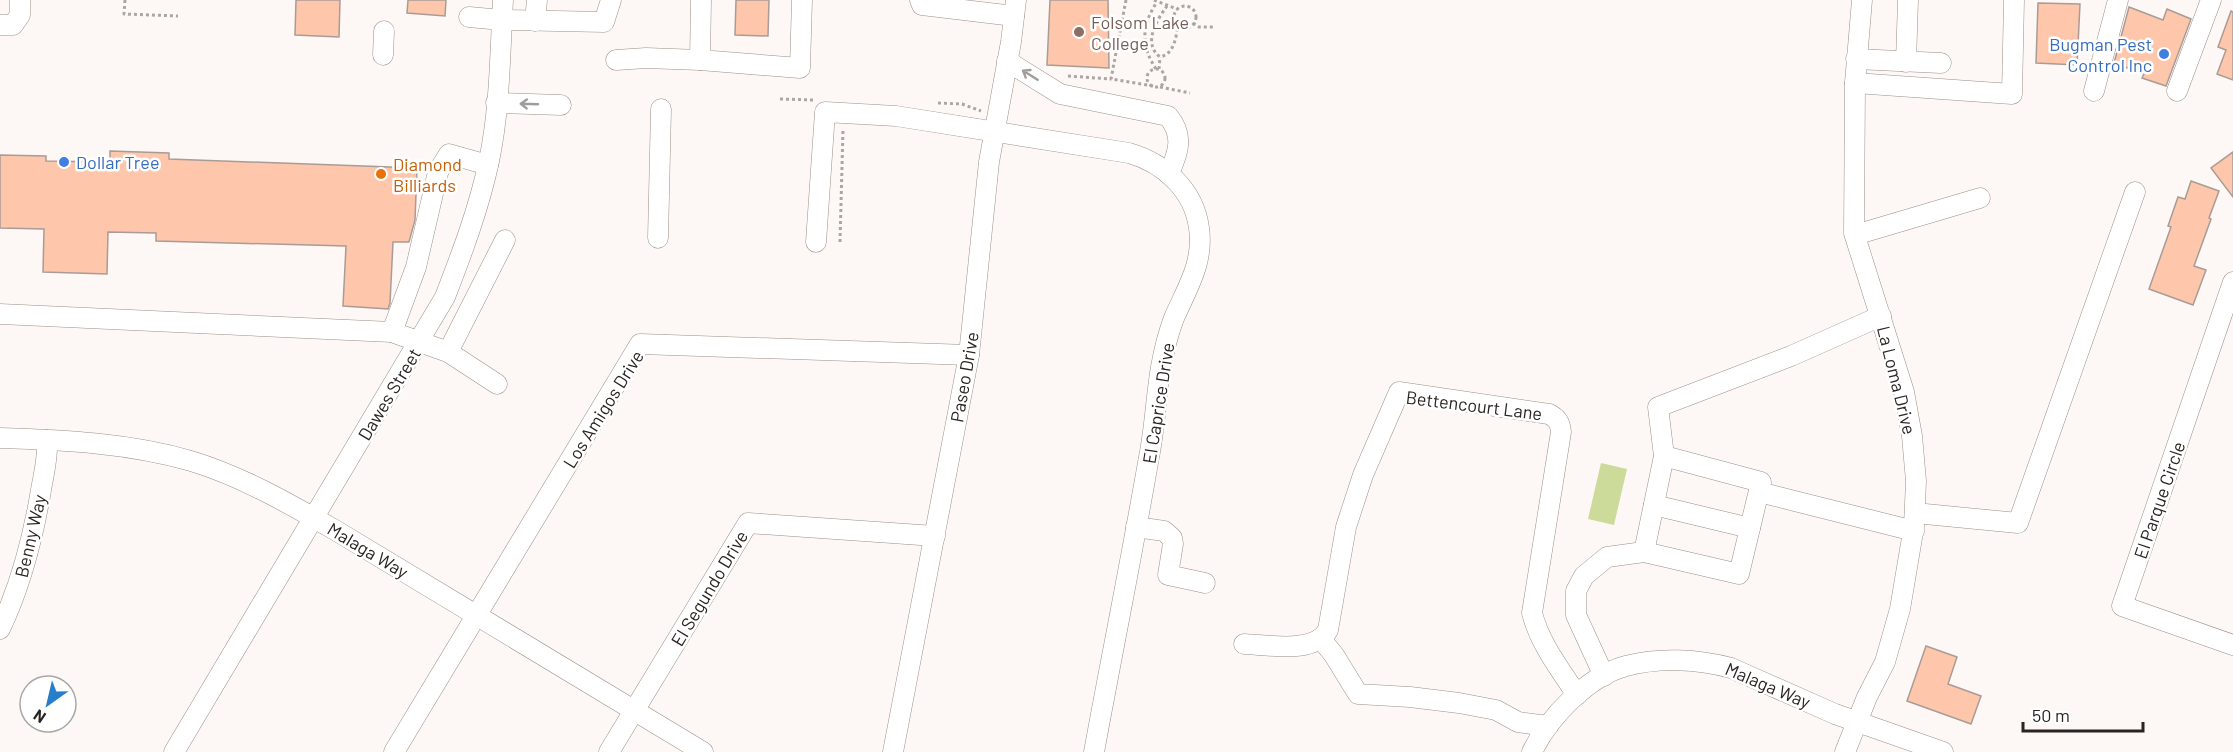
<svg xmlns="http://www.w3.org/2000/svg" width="2233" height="752" viewBox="0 0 2233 752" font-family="Barlow,sans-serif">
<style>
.green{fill:#ccda9a}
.building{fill:#fec6ab;stroke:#a99c96;stroke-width:1.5}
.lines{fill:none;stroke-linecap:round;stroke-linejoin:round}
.minor-casing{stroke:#9c8f89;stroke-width:21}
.path{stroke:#aba6a4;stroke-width:3;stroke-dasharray:3 3;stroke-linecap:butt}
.minor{stroke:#fff;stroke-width:20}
.oneway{stroke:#9f9c9c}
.education-dot{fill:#8d6e63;stroke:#fff;stroke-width:2}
.shop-dot{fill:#3f7fe0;stroke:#fff;stroke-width:2}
.food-dot{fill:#e8710a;stroke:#fff;stroke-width:2}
.labels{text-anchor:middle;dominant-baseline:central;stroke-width:5;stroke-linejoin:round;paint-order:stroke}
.education-label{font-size:18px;fill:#785e54;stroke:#fff;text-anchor:start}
.shop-label{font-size:18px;fill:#366cbe;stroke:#fff;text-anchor:end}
.food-label{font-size:18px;fill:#c56008;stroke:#fff;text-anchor:start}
.street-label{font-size:18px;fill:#292422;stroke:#fff}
</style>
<rect width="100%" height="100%" fill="#fdf8f5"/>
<path class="green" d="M1601,463L1627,469L1614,525L1588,519Z"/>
<g class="building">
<path d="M296,0H340L339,37L295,35Z"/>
<path d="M408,0H446L445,16L407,13Z"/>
<path d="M736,0H769L768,36L735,35Z"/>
<path d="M1050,0H1108L1109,68L1047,65Z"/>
<path d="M2038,3L2080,4L2077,65L2036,63Z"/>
<path d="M2129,7L2163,20L2167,9L2191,19L2166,86L2142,78L2144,74L2114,63Z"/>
<path d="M2231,11L2233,12V80L2217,74L2226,50L2218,47Z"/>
<path d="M110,151L169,153V159L417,168L415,220L409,242H393L390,303L388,309L343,306L346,246L156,241V233L108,232L107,274L43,272L44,229L0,228V155L46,156V161L110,162Z"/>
<path d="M2233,152V197L2211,168Z"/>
<path d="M2191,181L2219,191L2209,218L2211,219L2194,266L2206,270L2193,305L2149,289L2171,227L2168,226L2178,197L2185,199Z"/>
<path d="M1926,646L1957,657L1948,684L1981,696L1971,724L1907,701Z"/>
</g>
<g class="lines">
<defs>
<g id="minor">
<path d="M701,0L700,60L800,68L802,0"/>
<path d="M920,0L922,5L1014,16"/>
<path d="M469,17L502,20L604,22L611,0"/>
<path d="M535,21L537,0"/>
<path d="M0,25H13L20,15V0"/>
<path d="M383,55L384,31"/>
<path d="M1856,59L1941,63"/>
<path d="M616,60L646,58L700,60"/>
<path d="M1007,61L1060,94L1168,116C1184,135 1179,152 1169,173"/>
<path d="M1906,62L1908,0"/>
<path d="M1855,83L2012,94L2014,0"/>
<path d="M2094,91L2118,0"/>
<path d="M2177,91L2211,0"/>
<path d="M496,103L561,105"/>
<path d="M1855,235L1980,198"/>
<path d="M658,238L661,109"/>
<path d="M816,242L825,112L896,116L1129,153C1164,163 1194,190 1199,228C1204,263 1187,288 1174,318C1168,334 1164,350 1161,367C1156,396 1155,427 1149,457C1132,555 1112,654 1094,752"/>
<path d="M2233,282L2122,606L2233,645"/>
<path d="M0,314L392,332L416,267L438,172L449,154L488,165"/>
<path d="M392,332L448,352L497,384"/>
<path d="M448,352L505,240"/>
<path d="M0,438C64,440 129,443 191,461C241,476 290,504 335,530L703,752"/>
<path d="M1759,492L1914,531"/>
<path d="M1654,505L1750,528"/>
<path d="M1915,513L2018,523L2135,192"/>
<path d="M1136,527L1164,531L1172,538L1173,544L1168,575L1205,583"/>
<path d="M1644,552L1664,456L1658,407L1791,356L1881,316"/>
<path d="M0,629C21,585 33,538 41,490C44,472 48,459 47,440"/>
<path d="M1321,639L1334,655L1358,694L1410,697L1459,703L1496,710L1518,722L1548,726"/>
<path d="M1244,644C1269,645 1315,654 1328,630L1346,527L1363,475L1399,392L1549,414C1557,418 1560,422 1561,432L1532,613C1540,644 1560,669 1577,695"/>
<path d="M1604,676L1576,615V591L1584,576L1607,557L1644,552L1739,574L1761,482L1664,456"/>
<path d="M174,752L445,297C462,253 479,208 489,161C500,109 500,53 503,0"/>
<path d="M394,752L640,344L969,355"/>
<path d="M609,752L748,523L935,536"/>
<path d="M893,752L969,355L989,162L1011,42L1016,0"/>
<path d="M1532,752C1548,718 1588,676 1626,666C1659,657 1698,659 1731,668L1835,714L1943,752"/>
<path d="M1845,752L1867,697L1885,662L1900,609L1914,526L1916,481L1912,436L1904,392L1854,233L1855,83L1862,0"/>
</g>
</defs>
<use href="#minor" class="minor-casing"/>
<g class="path">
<path d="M125,0L124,14L178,16"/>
<path d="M1126,0L1111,79L1153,86"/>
<path d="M1154,0L1177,9"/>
<path d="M1167,6C1157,20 1142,43 1160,57C1174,54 1176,38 1178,25"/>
<circle cx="1185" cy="17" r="11"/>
<path d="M1121,23L1145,29"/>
<path d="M1193,23L1199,27H1214"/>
<path d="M1156,69C1141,46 1141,26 1157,2"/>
<path d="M1159,69L1160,57"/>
<circle cx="1156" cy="78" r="9"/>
<path d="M1068,76L1111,79"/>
<path d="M1160,87L1190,93"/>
<path d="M780,99L814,100"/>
<path d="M938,103L962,104L981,111"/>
<path d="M840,242L843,129"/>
</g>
<use href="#minor" class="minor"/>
</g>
<defs><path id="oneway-shaft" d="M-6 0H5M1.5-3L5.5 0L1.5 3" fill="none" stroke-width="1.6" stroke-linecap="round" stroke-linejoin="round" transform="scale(1.5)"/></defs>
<g class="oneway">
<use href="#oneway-shaft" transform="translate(1030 75) rotate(-148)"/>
<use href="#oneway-shaft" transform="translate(529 104) rotate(-178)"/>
</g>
<circle class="education-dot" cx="1079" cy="32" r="6"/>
<g class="shop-dot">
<circle cx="2164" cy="54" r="6"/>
<circle cx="64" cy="162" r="6"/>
</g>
<circle class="food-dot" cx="381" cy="174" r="6"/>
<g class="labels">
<g class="education-label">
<text x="1091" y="22">Folsom Lake<tspan x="1091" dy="21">College</tspan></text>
</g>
<g class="shop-label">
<text x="2152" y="44">Bugman Pest<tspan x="2152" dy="21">Control Inc</tspan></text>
<text x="76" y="162" text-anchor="start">Dollar Tree</text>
</g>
<g class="food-label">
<text x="393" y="164">Diamond<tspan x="393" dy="21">Billiards</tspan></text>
</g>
<g class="street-label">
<text transform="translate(964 377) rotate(-80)">Paseo Drive</text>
<text transform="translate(1897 380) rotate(76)">La Loma Drive</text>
<text transform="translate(389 394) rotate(-59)">Dawes Street</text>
<text transform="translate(1158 403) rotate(-81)">El Caprice Drive</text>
<text transform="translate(1474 405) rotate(7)">Bettencourt Lane</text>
<text transform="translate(603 409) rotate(-58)">Los Amigos Drive</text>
<text transform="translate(2159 500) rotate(-71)">El Parque Circle</text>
<text transform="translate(30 536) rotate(-77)">Benny Way</text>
<text transform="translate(368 550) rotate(31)">Malaga Way</text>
<text transform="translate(709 588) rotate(-59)">El Segundo Drive</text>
<text transform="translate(1768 685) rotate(23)">Malaga Way</text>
</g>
</g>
<g transform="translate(48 704) rotate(214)"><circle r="28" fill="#ffffff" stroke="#a9a7a7" stroke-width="1.5"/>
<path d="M0-4.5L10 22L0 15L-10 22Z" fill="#277ecc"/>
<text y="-9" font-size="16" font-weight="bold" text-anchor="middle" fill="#292422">N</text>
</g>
<path d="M2023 722v9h120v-9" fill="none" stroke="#292422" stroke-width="3"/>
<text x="2032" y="722" font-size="18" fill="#292422" stroke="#ffffff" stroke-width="4.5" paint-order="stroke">50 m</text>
</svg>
